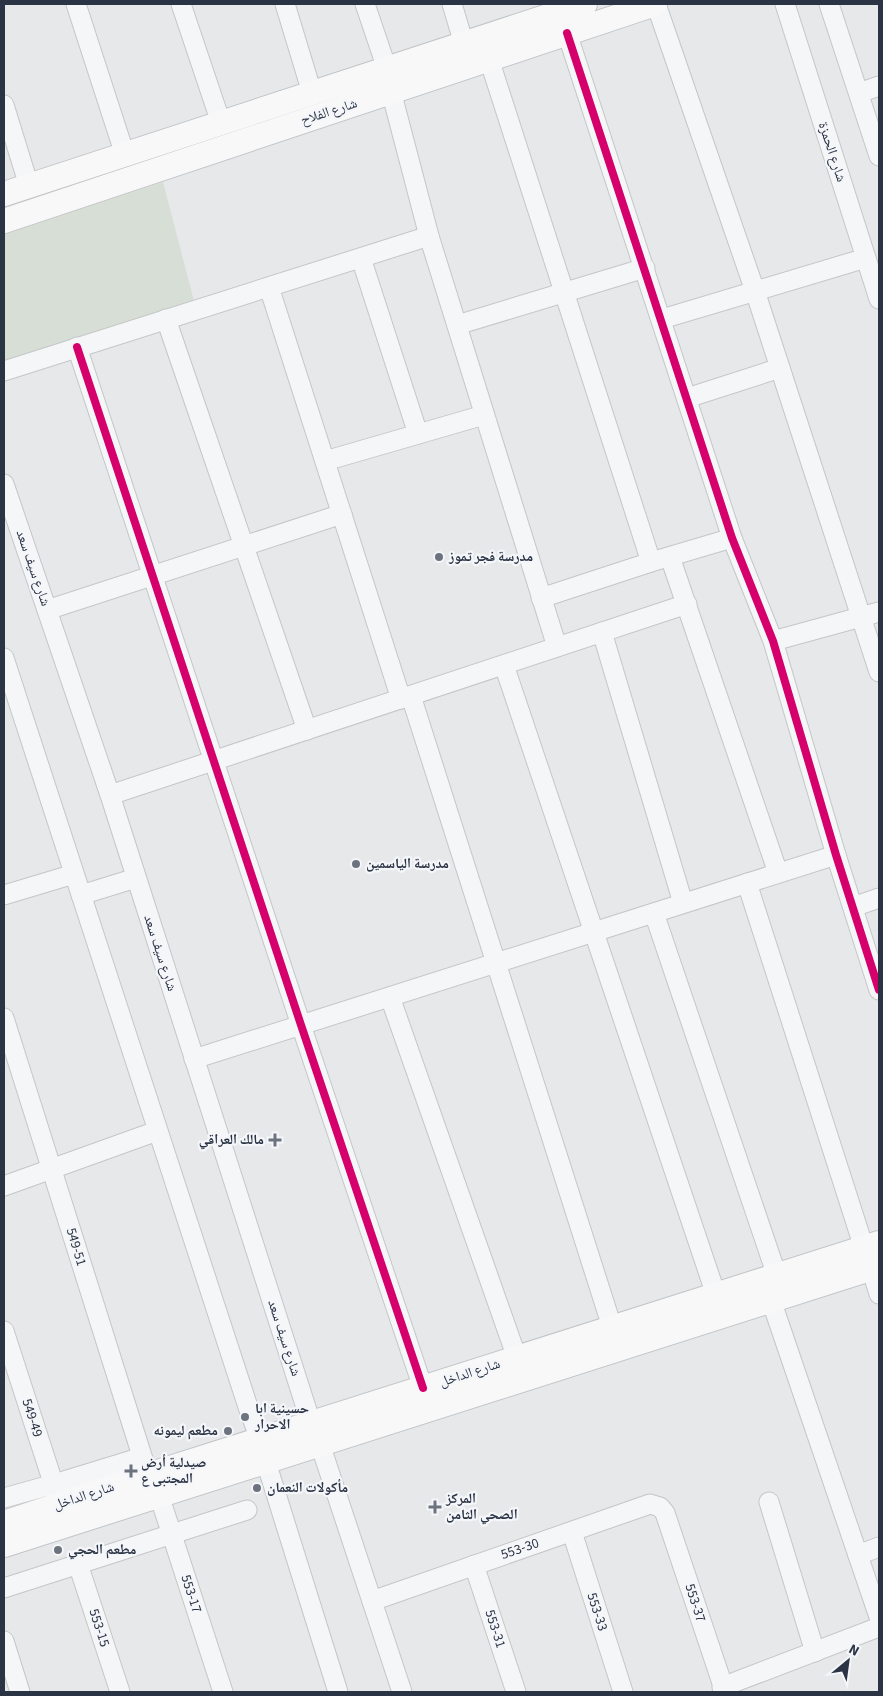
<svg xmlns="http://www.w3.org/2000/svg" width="883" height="1696" viewBox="0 0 883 1696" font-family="'Source Sans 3','Noto Naskh Arabic',sans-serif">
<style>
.green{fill:#d6ded6}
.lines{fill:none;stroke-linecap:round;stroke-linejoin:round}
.minor-casing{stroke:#c4c6c8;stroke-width:21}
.major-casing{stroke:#c2c5c8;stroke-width:26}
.minor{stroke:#f5f6f7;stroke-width:19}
.major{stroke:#f8f8f8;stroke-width:24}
.cycleway-casing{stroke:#f4f6f9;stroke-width:11}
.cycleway{stroke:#d6006c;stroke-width:8}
.poi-dot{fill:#6c737f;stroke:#f4f6f9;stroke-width:2}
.labels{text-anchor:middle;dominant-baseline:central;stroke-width:4.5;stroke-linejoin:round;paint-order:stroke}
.street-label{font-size:14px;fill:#2b3445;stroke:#f4f6f9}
.poi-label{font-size:14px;font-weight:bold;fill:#2b3445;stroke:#f4f6f9;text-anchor:start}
</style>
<rect width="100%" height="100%" fill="#e6e8ea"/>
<path class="green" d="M163,182L195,305L4,362V233Z"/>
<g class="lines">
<defs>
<g id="minor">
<path d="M76,4L125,155"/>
<path d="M181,4L221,123"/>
<path d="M285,4L312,93"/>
<path d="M365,4L387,69"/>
<path d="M452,4L464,44"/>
<path d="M656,4L755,291L879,672"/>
<path d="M785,4L879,299"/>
<path d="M829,4L879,156"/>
<path d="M567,33L732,538L773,641L836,855L879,990"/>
<path d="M489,59L651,562"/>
<path d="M391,91L429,236L557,647"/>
<path d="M859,93L879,86"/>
<path d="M4,105L29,186"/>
<path d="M361,258L418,434"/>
<path d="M269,287L401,699"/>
<path d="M166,319L307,730"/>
<path d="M662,319L866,258"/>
<path d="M457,325L645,268"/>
<path d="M77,347L301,1025L423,1388"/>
<path d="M4,371L429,236"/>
<path d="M687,398L780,368"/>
<path d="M325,461L484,415"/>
<path d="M4,484L110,795L311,1423"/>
<path d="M670,557L778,873"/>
<path d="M541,598L651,562L732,538"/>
<path d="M47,610L342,514"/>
<path d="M602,632L683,903"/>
<path d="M773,641L879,612"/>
<path d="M4,658L249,1410L260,1439"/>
<path d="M504,665L716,1295"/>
<path d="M411,696L612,1327"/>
<path d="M110,795L687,604"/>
<path d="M747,883L864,1248"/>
<path d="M4,895L74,874"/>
<path d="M81,895L136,878"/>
<path d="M853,907L879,898"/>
<path d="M654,913L777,1276"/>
<path d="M390,997L517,1358"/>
<path d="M4,1018L148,1475"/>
<path d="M194,1059L836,855"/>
<path d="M4,1186L157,1131"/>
<path d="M871,1268L879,1294"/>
<path d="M771,1300L879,1617"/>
<path d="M4,1331L60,1504"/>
<path d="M320,1444L402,1692"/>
<path d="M266,1462L338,1692"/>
<path d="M159,1495L223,1692"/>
<path d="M4,1498L54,1484L142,1457"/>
<path d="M769,1502L815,1652"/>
<path d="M572,1532L623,1692"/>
<path d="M858,1555L879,1547"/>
<path d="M78,1564L120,1692"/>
<path d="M474,1565L516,1692"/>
<path d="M4,1588L247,1510"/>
<path d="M372,1601L650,1504L660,1507L665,1513L725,1692"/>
<path d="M4,1641L20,1692"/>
<path d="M722,1687L879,1627"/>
</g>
<g id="major">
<path d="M4,194L585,4"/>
<path d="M4,221L655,4"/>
<path d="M4,1523L148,1475L879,1243"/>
<path d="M4,1545L879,1266"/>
</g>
</defs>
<use href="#minor" class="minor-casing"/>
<use href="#major" class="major-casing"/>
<use href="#minor" class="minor"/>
<use href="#major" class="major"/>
<defs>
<g id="cycleway">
<path d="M567,33L732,538L773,641L836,855L879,990"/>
<path d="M77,347L301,1025L423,1388"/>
</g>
</defs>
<use href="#cycleway" class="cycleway-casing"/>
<use href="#cycleway" class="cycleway"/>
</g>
<g class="poi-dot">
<circle cx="439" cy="557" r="5"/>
<circle cx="356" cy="864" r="5"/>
<path d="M272.5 1132.5h5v5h5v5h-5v5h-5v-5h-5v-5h5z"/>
<circle cx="245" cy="1417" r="5"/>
<circle cx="228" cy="1431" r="5"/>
<path d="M128.5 1463.5h5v5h5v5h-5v5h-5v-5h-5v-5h5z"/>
<circle cx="257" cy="1488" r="5"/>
<path d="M432.5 1499.5h5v5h5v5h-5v5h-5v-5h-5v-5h5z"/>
<circle cx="58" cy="1550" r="5"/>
</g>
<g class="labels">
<g class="street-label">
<text transform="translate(329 112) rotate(-18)">شارع الفلاح</text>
<text transform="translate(832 152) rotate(72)">شارع الحمزة</text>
<text transform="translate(33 568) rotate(71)">شارع سيف سعد</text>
<text transform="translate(160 953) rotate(72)">شارع سيف سعد</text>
<text transform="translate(76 1247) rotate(73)">549-51</text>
<text transform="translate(284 1338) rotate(72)">شارع سيف سعد</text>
<text transform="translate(470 1373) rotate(-18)">شارع الداخل</text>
<text transform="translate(32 1418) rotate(72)">549-49</text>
<text transform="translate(84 1496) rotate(-18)">شارع الداخل</text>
<text transform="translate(520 1549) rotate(-19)">553-30</text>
<text transform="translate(191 1594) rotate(72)">553-17</text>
<text transform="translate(695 1603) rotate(72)">553-37</text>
<text transform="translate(597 1612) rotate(72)">553-33</text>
<text transform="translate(99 1628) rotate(72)">553-15</text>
<text transform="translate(495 1629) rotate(72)">553-31</text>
</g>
<g class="poi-label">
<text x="449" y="557">مدرسة فجر تموز</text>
<text x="366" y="864">مدرسة الياسمين</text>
<text x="264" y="1140" text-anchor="end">مالك العراقي</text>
<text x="255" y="1409">حسينية ابا<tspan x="255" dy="16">الاحرار</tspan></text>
<text x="218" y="1431" text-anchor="end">مطعم ليمونه</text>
<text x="141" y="1463">صيدلية أرض<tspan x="141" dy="16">المجتبى ع</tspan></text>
<text x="267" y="1488">مأكولات النعمان</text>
<text x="446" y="1499">المركز<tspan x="446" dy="16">الصحي الثامن</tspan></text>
<text x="68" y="1550">مطعم الحجي</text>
</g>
</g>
<rect width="883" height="1696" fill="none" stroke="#2b3445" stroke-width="10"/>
<g transform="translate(848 1661) rotate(29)" stroke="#f4f6f9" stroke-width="4" paint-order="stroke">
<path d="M0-4L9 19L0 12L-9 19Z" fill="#2b3445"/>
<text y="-8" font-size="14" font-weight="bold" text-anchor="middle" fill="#2b3445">N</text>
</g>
</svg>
